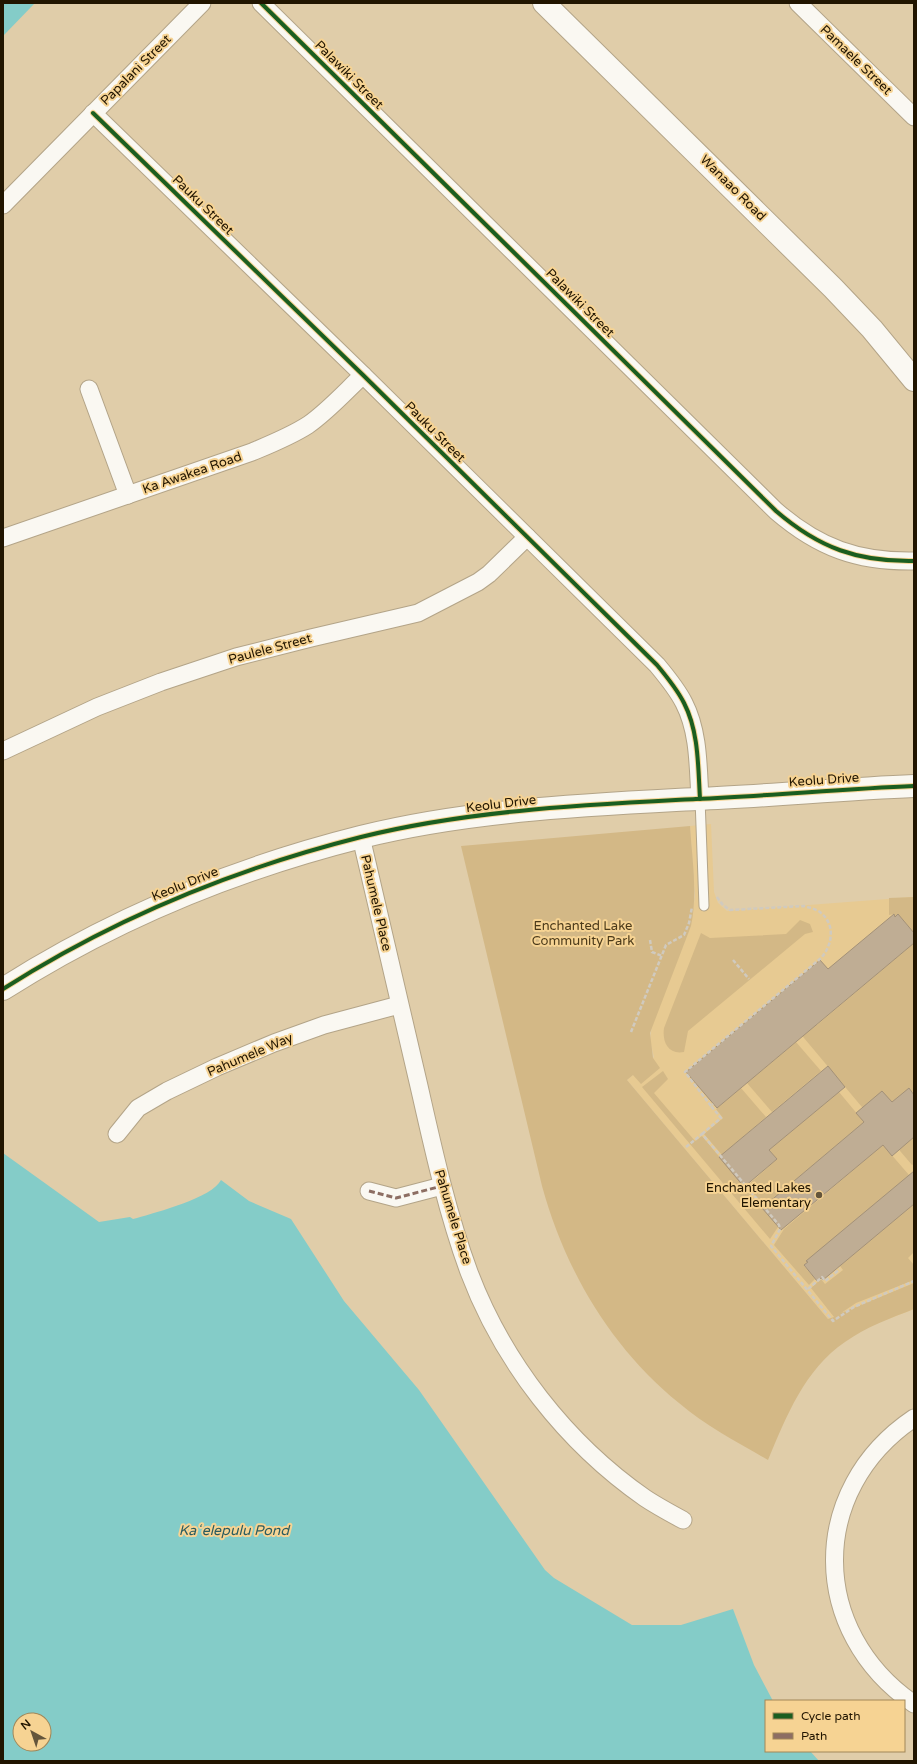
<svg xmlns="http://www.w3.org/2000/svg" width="917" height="1764" viewBox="0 0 917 1764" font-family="'Varela Round',sans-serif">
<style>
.built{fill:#e7ca92}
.green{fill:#d3b886}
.water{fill:#84ccc8;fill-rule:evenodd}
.building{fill:#bfad94;stroke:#a39178}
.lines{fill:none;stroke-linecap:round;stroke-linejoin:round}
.service-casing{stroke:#b3a488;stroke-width:11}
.minor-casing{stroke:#b3a488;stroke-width:19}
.tertiary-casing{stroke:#b3a488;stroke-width:24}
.secondary-casing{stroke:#b3a488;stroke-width:24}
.path{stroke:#d0cabf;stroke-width:2.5;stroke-dasharray:4 2;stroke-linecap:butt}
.service{stroke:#faf8f2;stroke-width:9}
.minor{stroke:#faf8f2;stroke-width:17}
.tertiary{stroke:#faf8f2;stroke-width:22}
.secondary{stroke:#faf8f2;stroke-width:22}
.quiet{stroke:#8d6e63;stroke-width:3;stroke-dasharray:6 3;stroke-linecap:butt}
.cycleway-casing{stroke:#f6d393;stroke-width:6}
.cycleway{stroke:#1b5e20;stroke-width:4}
.poi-dot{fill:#64553b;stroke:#f6d393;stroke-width:1.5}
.labels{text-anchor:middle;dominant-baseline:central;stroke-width:4;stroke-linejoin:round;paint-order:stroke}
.street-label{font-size:13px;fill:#211500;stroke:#f6d393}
.park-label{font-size:13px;fill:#4b3a1a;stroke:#f6d393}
.poi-label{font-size:13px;fill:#211500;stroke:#f6d393;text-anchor:end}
.water-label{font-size:14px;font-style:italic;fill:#2a5b5f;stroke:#f6d393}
</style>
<rect width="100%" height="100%" fill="#e0cda9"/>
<path class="built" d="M711,824L714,892L718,903L727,911L914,897V1309L886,1320L828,1319L627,1080L654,1057L650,1041L652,1024L691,926L695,896L690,826Z"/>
<g class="green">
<path d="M690,826C692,859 698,893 691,926L650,1033L653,1058L660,1068L641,1084L633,1075L627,1080L828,1319L834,1317L811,1288L821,1279L825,1284L843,1270L840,1266L914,1204V1252L908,1258L914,1265V1280L856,1303L841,1313L914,1283V1309C891,1318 866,1327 845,1342C805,1369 786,1417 768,1460C737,1442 706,1426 679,1403C611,1348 565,1270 542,1186L461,846Z"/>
<path d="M914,897V933L898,914L895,917L894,914L889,915V898Z"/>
<path d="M800,920L810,924L813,932L805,934L688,1031L684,1052C668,1055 662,1042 664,1028L701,933L710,938L786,934Z"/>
<path d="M914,943V1091L872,1119L778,1007L817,1025Z"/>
<path d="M796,1042L821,1071L772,1112L747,1083Z"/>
<path d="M663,1071L668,1079L654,1093L695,1141L702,1136L778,1227L770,1239L642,1087Z"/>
<path d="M741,1088L766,1117L722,1155L704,1134L723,1118L716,1109Z"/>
<path d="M839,1092L864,1122L764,1206L747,1186L777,1159L769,1150Z"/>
<path d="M878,1125L907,1142L914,1137V1164L912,1165Z"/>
<path d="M883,1145L909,1175L807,1261L808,1262L804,1266L815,1279L809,1285L774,1245L784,1229Z"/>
</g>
<g class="water">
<path d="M3,3H35L3,36Z"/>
<path d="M3,1153L99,1222L130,1217L133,1219L137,1218C157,1212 212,1198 221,1180L249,1201L291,1219L344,1301L419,1390L545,1570L554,1578L632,1625H681L733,1609L754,1665L773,1701H766V1751H810L819,1761H3ZM20,1720H44V1744H20Z"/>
</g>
<g class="building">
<path d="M894,914L895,917L898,914L914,933V943L717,1108L686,1072L820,960L828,969Z"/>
<path d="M828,1066L845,1087L769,1150L777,1159L744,1187L719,1157Z"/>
<path d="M909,1088L914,1095V1137L892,1156L883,1145L781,1230L762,1208L864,1122L856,1113L882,1091L892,1102Z"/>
<path d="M914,1171V1204L823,1280L821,1278L817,1281L804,1265L808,1262L806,1261Z"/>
</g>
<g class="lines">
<defs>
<path id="service" d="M700,799L704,906"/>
<g id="minor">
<path d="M261,3L776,511C819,548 858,562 914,561"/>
<path d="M798,3L914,117"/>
<path d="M93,113L363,375L657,665C667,677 677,689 684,703C699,732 698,767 700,799"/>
<path d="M3,205L202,3"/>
<path d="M89,389L128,495"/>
<path d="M3,538L252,452C271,444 291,436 308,425C328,411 345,392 363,375"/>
<path d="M3,751L97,707L161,682L236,657L311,638L418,613L478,582L489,574L527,537"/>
<path d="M361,837C380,920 399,1003 419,1086C433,1148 447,1212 469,1272C503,1362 566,1443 645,1498C657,1506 670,1513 683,1520"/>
<path d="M117,1134L138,1108L167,1091L217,1067L274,1043L324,1025L399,1005"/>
<path d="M369,1191L396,1198L442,1186"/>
<path d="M914,1418C807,1490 809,1632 914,1704"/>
</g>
<path id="tertiary" d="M544,3L833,288L872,329L914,380"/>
<path id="secondary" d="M3,989C113,919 234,869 361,837C470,810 584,805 696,799C769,796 841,789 914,786"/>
</defs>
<use href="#service" class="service-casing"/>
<use href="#minor" class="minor-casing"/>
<use href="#tertiary" class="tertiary-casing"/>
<use href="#secondary" class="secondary-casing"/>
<g class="path">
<path d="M650,940L652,952L662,956"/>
<path d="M733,960L749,979"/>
<path d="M631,1032L666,945L684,935L689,923L692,907"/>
<path d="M711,1106L685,1072L821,958C832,946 836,925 821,913C817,909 810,908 804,906L730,910L723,905L716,896"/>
<path d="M702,1134L721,1118L711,1106L713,1104"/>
<path d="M686,1147L702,1134L779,1225L780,1229L771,1246L833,1321L854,1307L914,1281"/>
<path d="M808,1289L822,1277L825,1281L840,1269"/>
</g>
<use href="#service" class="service"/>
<use href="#minor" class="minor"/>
<use href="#tertiary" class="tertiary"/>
<use href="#secondary" class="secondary"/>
<path class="quiet" d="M369,1191L396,1198L442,1186"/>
<defs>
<g id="cycleway">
<path d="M261,3L776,511C819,548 858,562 914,561"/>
<path d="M93,113L363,375L657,665C667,677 677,689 684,703C699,732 698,767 700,799"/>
<path d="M3,989C113,919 234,869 361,837C470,810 584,805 696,799C769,796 841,789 914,786"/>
</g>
</defs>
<use href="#cycleway" class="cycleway-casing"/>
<use href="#cycleway" class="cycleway"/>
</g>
<circle class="poi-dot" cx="819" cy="1195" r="4"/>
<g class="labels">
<g class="street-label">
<text transform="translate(856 60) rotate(44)">Pamaele Street</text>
<text transform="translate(136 70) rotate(-45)">Papalani Street</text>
<text transform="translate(349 75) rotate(45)">Palawiki Street</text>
<text transform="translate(733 188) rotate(45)">Wanaao Road</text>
<text transform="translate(203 205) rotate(44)">Pauku Street</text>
<text transform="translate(580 303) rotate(45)">Palawiki Street</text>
<text transform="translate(435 432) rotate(45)">Pauku Street</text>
<text transform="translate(192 473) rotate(-19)">Ka Awakea Road</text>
<text transform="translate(270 649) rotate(-15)">Paulele Street</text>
<text transform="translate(824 780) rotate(-4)">Keolu Drive</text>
<text transform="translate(501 804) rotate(-7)">Keolu Drive</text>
<text transform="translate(185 884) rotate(-22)">Keolu Drive</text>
<text transform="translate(376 903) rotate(77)">Pahumele Place</text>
<text transform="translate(250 1055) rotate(-23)">Pahumele Way</text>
<text transform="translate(453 1217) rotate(73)">Pahumele Place</text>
</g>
<g class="park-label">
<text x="583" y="926">Enchanted Lake<tspan x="583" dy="15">Community Park</tspan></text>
</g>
<g class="poi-label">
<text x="811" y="1188">Enchanted Lakes<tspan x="811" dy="15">Elementary</tspan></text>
</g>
<g class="water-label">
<text x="234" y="1530">Kaʻelepulu Pond</text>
</g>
</g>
<rect width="917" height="1764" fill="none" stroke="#211500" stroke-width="8"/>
<rect x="765" y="1700" width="140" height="52" fill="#f6d393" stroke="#a18758"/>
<rect x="773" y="1713" width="20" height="6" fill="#1b5e20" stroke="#a18758"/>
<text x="801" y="1720" font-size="12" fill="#211500">Cycle path</text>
<rect x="773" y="1733" width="20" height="6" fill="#8d6e63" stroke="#a18758"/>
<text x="801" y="1740" font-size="12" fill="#211500">Path</text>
<g transform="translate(32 1732) rotate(320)"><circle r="19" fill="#f6d393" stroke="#a18758"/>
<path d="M0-3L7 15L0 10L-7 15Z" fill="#64553b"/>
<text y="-6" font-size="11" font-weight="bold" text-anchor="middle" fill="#211500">N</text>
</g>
</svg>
